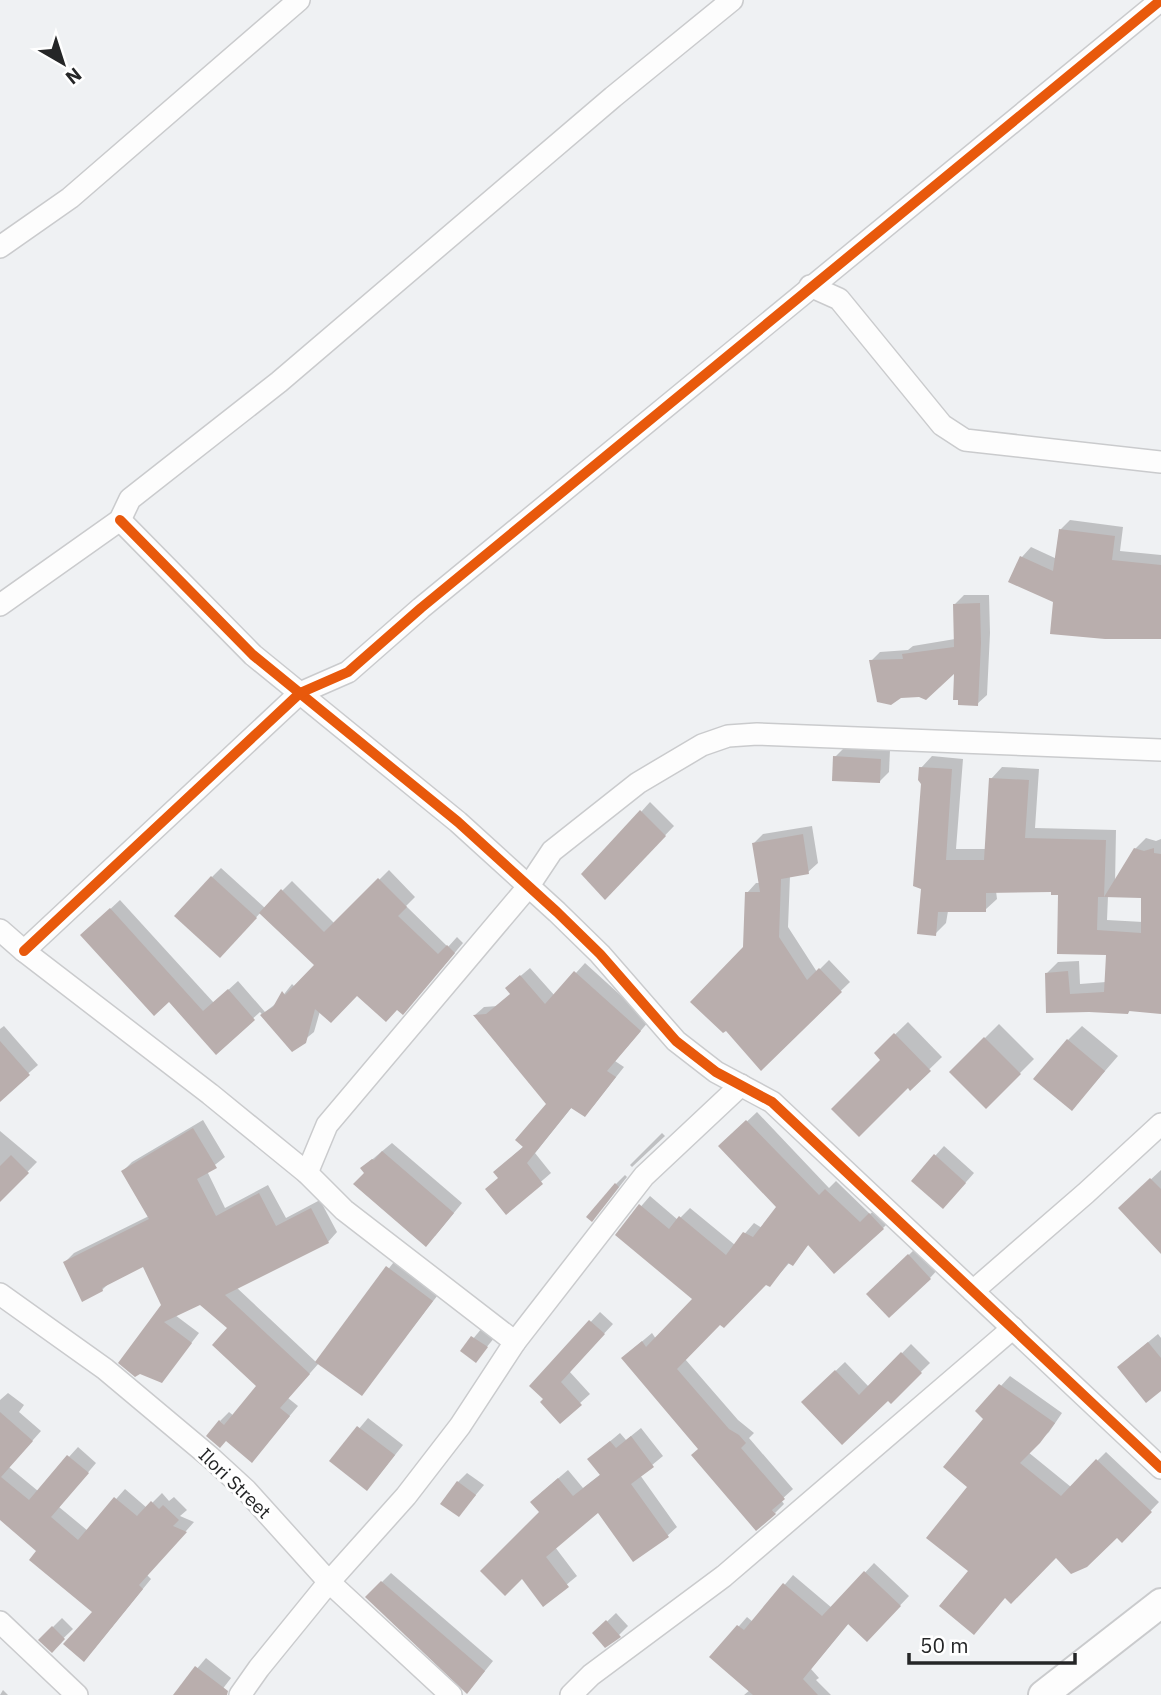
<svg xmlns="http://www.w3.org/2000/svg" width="1161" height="1695" viewBox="0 0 1161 1695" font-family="'IBM Plex Sans',sans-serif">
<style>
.shadow{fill:#0003;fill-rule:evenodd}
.building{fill:#b9aead}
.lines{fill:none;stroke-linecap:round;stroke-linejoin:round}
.minor-casing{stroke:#cacbcd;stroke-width:24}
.secondary-casing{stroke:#cacbcd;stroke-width:32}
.minor{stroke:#fdfdfd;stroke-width:21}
.secondary{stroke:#fdfdfd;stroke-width:28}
.cycleway-casing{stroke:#fff;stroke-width:15}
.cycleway{stroke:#e8590c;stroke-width:10}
.labels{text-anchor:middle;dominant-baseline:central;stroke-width:6;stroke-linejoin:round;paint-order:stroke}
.street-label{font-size:19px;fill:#252627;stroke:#fff}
</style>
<rect width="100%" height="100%" fill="#eff1f3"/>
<g class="shadow">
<path d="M1070,520L1123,527L1120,551L1161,555V637L1055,601L1011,581L1022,557L1031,547L1057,559L1061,529Z"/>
<path d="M964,595H989L990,633L987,695L977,704L956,670L871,661L880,652L908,650L913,646L955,639V604Z"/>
<path d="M844,748L890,750L889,772L880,781L835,757Z"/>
<path d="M932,756L963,759L956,849H986L991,779L1002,767L1039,769L1035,828L1116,830L1115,884L1135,849L1146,838L1156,841L1161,839V1012L1131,1009L1128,1013L1089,1010L1048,1012L1047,973L1058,962L1079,961L1080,984L1106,982L1108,953L1060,893L1053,891H996L997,899L985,910L948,911L946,923L935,934L923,888L921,768ZM1108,896L1143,897V922L1107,920Z"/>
<path d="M650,802L674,826L605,898L641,812Z"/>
<path d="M812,826L818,863L808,872L790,876L788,927L817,972L829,960L850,982L796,1034L745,947L747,893L756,883H761L754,843L763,834Z"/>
<path d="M221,868L265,908L292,881L335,924L389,870L415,897L406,906L448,947L457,937L463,943L412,1003L397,1008L357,994L320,1011L314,1032L292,1050L260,1012L216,1052L169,999L92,926L120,900L214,1003L238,981L265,1012L278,1002L292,984L295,987L316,965L261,912L229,947L212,877Z"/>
<path d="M585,963L649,1021L615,1061L624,1067L594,1105L585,1115L572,1107L535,1153L551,1173L506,1212L500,1177L495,1172L524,1146L549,1104L475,1015L484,1007L498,1006L512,993L517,979L530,968L555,996Z"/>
<path d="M908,1022L942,1057L910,1088L876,1053Z"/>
<path d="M999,1024L1034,1059L986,1107L951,1072Z"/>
<path d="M4,1026L38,1065L0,1098V1029Z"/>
<path d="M1082,1026L1118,1056L1072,1109L1068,1040Z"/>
<path d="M757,1112L829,1188L836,1181L870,1214L880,1206L892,1219L883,1228L809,1244L793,1264L790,1262L770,1285L766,1282L720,1323L685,1359L738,1420L754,1433L749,1438L793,1489L781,1500L784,1504L775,1513L700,1449L633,1349L652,1333L656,1339L695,1299L617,1234L650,1196L678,1220L690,1208L735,1245L754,1223L762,1228L778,1206L721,1146Z"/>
<path d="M203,1120L225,1157L207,1171L225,1208L268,1185L286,1218L320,1200L337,1232L328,1242L236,1287L316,1362L397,1258L441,1291L361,1394L319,1363L288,1398L298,1406L252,1461L220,1421L229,1412L234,1416L258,1386L229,1328L200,1302L175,1315L199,1333L162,1381L163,1306L143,1265L111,1281L102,1290L65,1262L74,1253L149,1216L123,1171L132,1162Z"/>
<path d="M0,1131L37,1162L0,1200Z"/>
<path d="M662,1133L665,1136L632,1167L630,1165Z"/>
<path d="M392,1143L462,1203L435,1236L362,1168Z"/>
<path d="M944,1146L974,1173L952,1198L935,1156Z"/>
<path d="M1161,1170V1251L1120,1208Z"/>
<path d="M625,1175L627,1177L601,1210L616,1184Z"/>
<path d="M918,1246L939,1268L930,1278L869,1294Z"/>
<path d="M600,1312L613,1324L569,1371L590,1394L580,1403L546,1398L531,1386Z"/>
<path d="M482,1328L495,1337L476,1360L463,1351Z"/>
<path d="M1158,1334L1161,1338V1389L1129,1358Z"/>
<path d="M911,1344L930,1363L891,1401L888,1399L803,1402L845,1362L869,1387Z"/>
<path d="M1010,1376L1062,1413L1049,1432L1028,1452L1071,1487L1106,1452L1159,1502L1122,1541L1117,1536L1056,1556L970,1487L985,1419L978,1411Z"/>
<path d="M8,1393L24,1405L19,1412L41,1431L9,1467L38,1491L78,1447L96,1463L59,1507L88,1531L125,1489L147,1508L162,1493L169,1501L174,1497L187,1510L180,1516L194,1522L147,1575L151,1579L93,1650L94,1612L39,1550L0,1518V1400Z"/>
<path d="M368,1418L403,1445L376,1479L332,1461Z"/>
<path d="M641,1428L663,1456L640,1475L677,1527L667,1536L599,1510L555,1547L577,1576L543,1604L541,1493L568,1470L583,1488L601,1474L589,1459L620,1433L626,1440Z"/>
<path d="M467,1473L484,1485L459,1515L458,1482Z"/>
<path d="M874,1563L909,1596L867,1640L849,1623L811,1669L819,1678L816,1680L831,1695H744L750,1690L712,1657L747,1617L753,1622L793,1575L832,1608Z"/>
<path d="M391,1573L493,1661L476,1682L367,1597Z"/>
<path d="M616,1613L628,1626L619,1635L594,1634Z"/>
<path d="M62,1618L73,1629L51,1650L40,1640Z"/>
<path d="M206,1658L231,1678L218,1695H175Z"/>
<path d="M3,1690L8,1695H0Z"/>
</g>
<g class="building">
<path d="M1059,529L1115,536L1112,560L1161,565V639H1105L1050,634L1053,602L1008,582L1020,556L1053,571Z"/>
<path d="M980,603L981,643L978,706L958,705V700H953L954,674L926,700L919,697L901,698L891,705L877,702L869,660L903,659L902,654L954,647L953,604Z"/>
<path d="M833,756L881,759L880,783L832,781Z"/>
<path d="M919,767L952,769L946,860H984L989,778L1029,780L1025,838L1106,840L1104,897H1098L1097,930L1141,933V898L1104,897L1134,848L1144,851L1154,848V853L1161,854V1014L1129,1011L1128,1014L1089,1012L1046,1013L1045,973L1068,971L1070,994L1104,992L1106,955L1057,954L1058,895H1051V892L986,893V912H938L936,936L917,934L921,889L913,886L921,784L918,780Z"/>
<path d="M640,810L666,836L605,900L581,874Z"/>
<path d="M803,834L809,874L781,879L779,937L807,980L819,968L842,992L761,1071L726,1031L723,1033L690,1002L743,947L745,892H760L752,843Z"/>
<path d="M211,876L257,918L220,958L174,916Z"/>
<path d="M378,878L407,907L398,916L438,954L447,945L455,953L403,1015L397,1010L386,1022L357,996L331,1023L315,1009L306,1043L292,1052L260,1015L273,1007L282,991L285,995L314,965L259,913L281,889L324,932Z"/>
<path d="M110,908L203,1011L228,989L255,1020L216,1055L169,1002L154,1016L80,935Z"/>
<path d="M574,971L641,1031L607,1071L616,1077L585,1117L571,1108L527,1163L543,1184L506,1215L485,1189L498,1178L493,1172L523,1147L515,1140L546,1104L473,1015L486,1014L510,994L505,988L520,975L545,1004Z"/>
<path d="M894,1033L931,1071L910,1091L908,1088L859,1137L831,1109L880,1060L874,1053Z"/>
<path d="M984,1037L1021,1074L986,1109L949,1072Z"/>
<path d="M1067,1039L1105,1071L1072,1111L1033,1079Z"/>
<path d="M0,1041L30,1075L0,1102Z"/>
<path d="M746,1120L819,1195L825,1189L860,1222L869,1213L884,1229L834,1274L808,1245L793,1266L788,1263L770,1287L766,1285L724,1328L720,1325L677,1369L729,1429L739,1435L746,1443L741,1448L785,1499L772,1510L776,1514L756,1531L691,1455L698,1449L621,1358L642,1341L646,1347L692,1299L615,1235L639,1204L669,1229L679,1216L726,1255L743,1232L753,1237L776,1207L718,1146Z"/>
<path d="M193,1128L217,1168L197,1179L216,1216L259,1193L276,1226L311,1208L329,1243L225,1295L310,1374L280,1408L290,1416L252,1463L226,1441L220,1448L206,1436L219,1420L224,1425L256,1386L212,1345L227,1328L200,1305L164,1322L192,1343L162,1383L140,1374L135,1377L118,1363L161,1305L143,1267L102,1288L103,1291L82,1302L63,1262L149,1219L121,1171Z"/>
<path d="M382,1151L454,1213L426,1247L353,1184L364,1173L360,1168L372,1159L374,1160Z"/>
<path d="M934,1154L966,1183L943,1209L911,1181Z"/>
<path d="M11,1155L29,1173L0,1202V1166Z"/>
<path d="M1150,1178L1161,1189V1254L1118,1208Z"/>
<path d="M615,1183L619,1187L592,1222L586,1217Z"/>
<path d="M908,1254L931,1279L889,1318L866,1294Z"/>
<path d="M386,1266L433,1301L362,1396L315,1362Z"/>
<path d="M589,1320L605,1334L561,1382L582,1405L560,1424L540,1402L543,1399L529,1386Z"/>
<path d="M471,1336L488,1347L476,1363L460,1351Z"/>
<path d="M1148,1342L1161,1358V1391L1146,1403L1117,1367Z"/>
<path d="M901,1352L922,1373L891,1404L888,1401L842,1445L801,1402L835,1370L859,1395Z"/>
<path d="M999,1384L1055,1423L1040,1443L1020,1463L1061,1496L1096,1459L1152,1512L1122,1543L1117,1538L1087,1567L1071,1574L1056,1558L1011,1604L1005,1598L974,1635L939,1606L968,1571L926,1538L967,1487L943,1467L983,1419L975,1411Z"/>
<path d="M0,1412L33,1441L1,1477L29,1500L67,1455L89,1473L51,1517L78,1540L114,1497L137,1516L151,1501L159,1509L163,1505L179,1520L173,1526L187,1532L139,1585L143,1589L84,1662L63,1644L92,1612L29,1560L36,1551L0,1520Z"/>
<path d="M357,1426L395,1455L367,1491L329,1461Z"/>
<path d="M631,1436L654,1467L631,1484L669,1537L633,1562L598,1513L546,1557L569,1587L543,1607L522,1579L505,1596L480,1571L539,1512L530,1502L558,1478L573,1496L600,1475L587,1459L610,1441L616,1448Z"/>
<path d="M457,1481L476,1495L459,1517L440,1504Z"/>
<path d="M864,1571L901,1606L867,1642L848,1624L803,1679L818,1695H753L709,1657L737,1625L744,1630L783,1583L822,1616Z"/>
<path d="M381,1581L485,1671L467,1694L365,1597Z"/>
<path d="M606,1620L621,1637L605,1648L592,1633Z"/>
<path d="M52,1626L65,1639L52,1653L38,1640Z"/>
<path d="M195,1666L228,1691L227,1695H173Z"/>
</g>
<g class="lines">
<defs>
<g id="minor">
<path d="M0,247L70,198L299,0"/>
<path d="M810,286L839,299L942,425L965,440L1161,462"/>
<path d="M120,520L253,655L458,822L557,912L600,954L676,1041L716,1072L772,1102L1161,1468"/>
<path d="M0,605L120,520L130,499L279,382L613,97L732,0"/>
<path d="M0,930L24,951L210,1094L307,1173L344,1210L515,1342"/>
<path d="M24,951L300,693L348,672L421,608L1161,0"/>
<path d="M307,1173L327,1125L528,887L552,851L638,783L702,745L728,736L757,734L1161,750"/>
<path d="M973,1291L1086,1193L1161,1124"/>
<path d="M0,1294L105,1369L210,1457L246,1490L329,1582L451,1695"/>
<path d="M0,1622L77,1695"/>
<path d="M240,1695L259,1668L329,1582L406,1496L460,1426L515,1342L644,1176L741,1085"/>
<path d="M571,1695L591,1675L724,1576L1013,1328"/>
</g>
<path id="secondary" d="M1043,1695L1161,1603"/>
</defs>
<use href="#minor" class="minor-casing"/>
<use href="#secondary" class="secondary-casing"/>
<use href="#minor" class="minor"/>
<use href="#secondary" class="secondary"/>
<defs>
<g id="cycleway">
<path d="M120,520L253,655L458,822L557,912L600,954L676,1041L716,1072L772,1102L1161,1468"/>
<path d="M24,951L300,693L348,672L421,608L1161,0"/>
</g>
</defs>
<use href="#cycleway" class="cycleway-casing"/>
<use href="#cycleway" class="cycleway"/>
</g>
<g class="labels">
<g class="street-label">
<text transform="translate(235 1483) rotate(44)">Ilori Street</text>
</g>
</g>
<g transform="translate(63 63) rotate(141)" stroke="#ffffff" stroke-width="5" paint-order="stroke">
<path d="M0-5L12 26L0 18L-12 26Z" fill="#252627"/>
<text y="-10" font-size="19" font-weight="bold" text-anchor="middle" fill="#252627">N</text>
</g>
<path d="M909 1653v10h166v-10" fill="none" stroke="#252627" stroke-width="3.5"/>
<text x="920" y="1653" font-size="21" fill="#252627" stroke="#ffffff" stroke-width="5" paint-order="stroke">50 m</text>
</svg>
